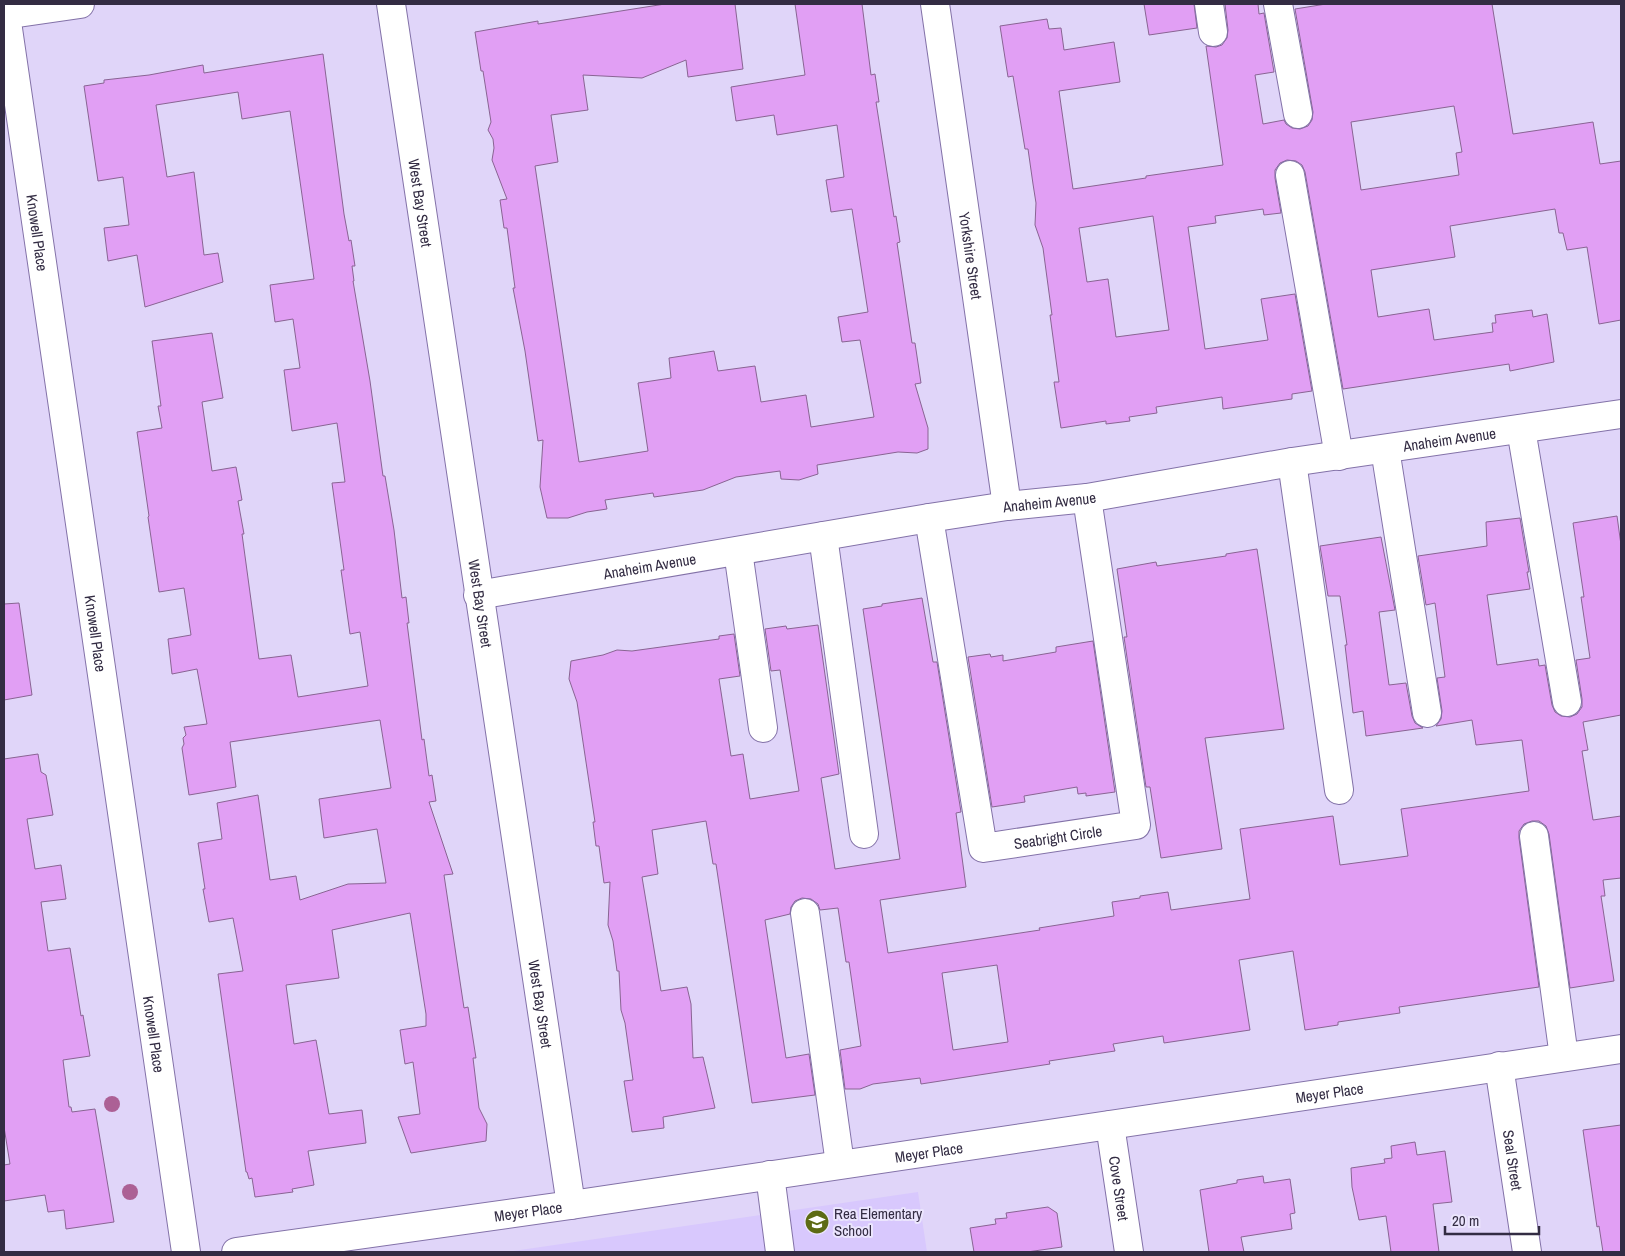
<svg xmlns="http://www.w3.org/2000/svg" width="1625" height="1256" viewBox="0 0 1625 1256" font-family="'Archivo Narrow',sans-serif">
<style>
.built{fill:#d8c8fd}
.building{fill:#e19ff4;stroke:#896493;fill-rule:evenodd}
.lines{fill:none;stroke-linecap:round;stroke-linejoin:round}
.minor-casing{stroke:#8372a8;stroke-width:30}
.minor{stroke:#fff;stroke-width:28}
.tree{fill:#ac6095}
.labels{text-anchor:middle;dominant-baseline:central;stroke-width:4;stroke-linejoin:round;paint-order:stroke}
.street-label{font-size:15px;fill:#332c43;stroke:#ebe5fd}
.poi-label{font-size:15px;fill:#332c43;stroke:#ebe5fd;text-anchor:start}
</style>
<rect width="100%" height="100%" fill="#e0d5f9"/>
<path class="built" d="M918,1192L927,1252H506Z"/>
<g class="building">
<path d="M665,4H735L743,69L688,77L686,60L642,78L583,75L588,110L551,115L558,162L535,166L579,462L648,451L638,383L671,378L669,358L714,351L718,371L755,366L761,402L806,395L811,427L874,417L860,340L842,342L838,317L868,312L852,209L831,212L826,180L844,177L837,125L777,135L774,115L736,121L731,87L805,75L795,4H862L871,75L875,74L879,102H876L894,217L896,216L900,242L897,243L912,343H915L921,383L915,384L928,428V449L917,453L898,452L817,465L818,474L799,480L781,479L780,471L736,477L703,490L654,497L653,493L605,500L607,509L587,512L568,518H547L540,487L543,440L538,441L525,351L513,288H515L507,228H504L500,200L507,199L492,160L494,148L493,139L488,130L491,122L483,71H481L475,32L538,21V24L551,22Z"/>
<path d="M1144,4H1194L1197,28L1149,35Z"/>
<path d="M1225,4H1258L1259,14L1264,13L1274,72L1255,75L1263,124L1284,120L1286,124L1292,128L1300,129L1308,126L1312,120L1313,112L1295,9L1326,4H1492L1513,134L1593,122L1600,164L1621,161V320L1599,324L1587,247L1567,250L1563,233H1559L1555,209L1450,226L1455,257L1371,270L1378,317L1429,309L1434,340L1493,332L1492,323H1496L1495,315L1532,310L1533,317L1547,314L1554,362L1510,371L1509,364L1343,389L1305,172L1302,165L1296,161L1287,160L1280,163L1275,170V178L1281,213L1264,215L1263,209L1215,216L1216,223L1188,227L1205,349L1268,340L1261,299L1295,294L1312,391L1292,394V399L1223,409L1222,397L1156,407L1157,413L1129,417L1130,421L1106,424V421L1061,428L1054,382H1059L1050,315H1052L1043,248L1035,225L1036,203L1033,184L1028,149H1025L1013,76L1008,77L1000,26L1047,19L1049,29L1061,28L1064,50L1114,42L1120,82L1059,91L1073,189L1146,178V176L1223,165L1206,46L1216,47L1222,45L1227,38L1228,30ZM1454,106L1462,152L1456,153L1459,175L1361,190L1351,122ZM1153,216L1169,330L1116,337L1108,279L1087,282L1079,228Z"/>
<path d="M323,54L344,214L349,241L351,240L355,266H352L354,281H353L370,381L383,476H385L394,530L402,598L406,597L409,623H407L422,740L424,739L429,776L432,775L436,801L429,802L453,874L444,875L464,1008L468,1007L476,1058H473L479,1108L487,1124L486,1141L411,1153L398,1117L420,1114L413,1062L405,1064L400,1030L426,1026V1014L410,913L332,930L339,978L286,985L294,1044L316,1040L329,1114L362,1110L366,1143L308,1151L314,1185L292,1189L293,1192L255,1197L252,1178L249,1179L247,1172H246L218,974L243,971L233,918L209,922L203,889H205L198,843L222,839L217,803L258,795L270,880L296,876L300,900L348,884L386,883L377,829L324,838L319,799L391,788L380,720L230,742L236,787L189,795L182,748L184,744L183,738L186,735L184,727L207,724L197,669L172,674L168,639L191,635L184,588L159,592L148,517L149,516L137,432L162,428L158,406H161L152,341L212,333L223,398L202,402L212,471L236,467L242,500L238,501L244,534H242L259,659L291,655L298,697L368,686L360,632L350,634L341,570H344L332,483L345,482L337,423L292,431L284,370L300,368L293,319L275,322L270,285L314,279L290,111L242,119L238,92L156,105L167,177L194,172L204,255L218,253L223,282L145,307L137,255L108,261L104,228L129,225L123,177L98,181L84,86L104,83V80L149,75L203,65L204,73Z"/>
<path d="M1617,516L1621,545V715L1583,722L1588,750L1582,751L1593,820L1621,816V878L1603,880L1605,896H1601L1614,981L1570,988L1549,834L1546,826L1539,821H1532L1524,824L1519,831V838L1539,987L1399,1007L1400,1013L1338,1022V1025L1305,1030L1293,951L1239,960L1250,1030L1164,1043L1163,1036L1113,1044L1115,1051L1049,1061L1050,1064L921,1084L920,1078L873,1084L860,1089H845L840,1050L861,1046L849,962H846L838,908L820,910L818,904L811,899L802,898L795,901L791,907L790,914L765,920L786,1058L809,1054L815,1095L752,1103L716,864H713L706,821L652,830L658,874L642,877L661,991L687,987L691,1004L693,1058L703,1057L715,1108L663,1117L664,1128L632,1132L624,1081L633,1080L625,1023L621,1010L619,971H617L613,941L608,925L610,882L604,883L599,846H596L593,822H595L577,702L569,679L571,661L603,655L617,650L632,651L719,639V636L734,634L740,676L719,679L731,756L743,754L750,799L799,791L780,670L771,671L765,629L786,626L787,629L818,625L839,774L821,778L835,869L900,859L863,609L882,606V604L922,598L933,662H937L961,812L956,813L966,887L880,900L888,953L1040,930L1039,928L1114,916L1112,902L1140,898V896L1168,892L1171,910L1250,899L1240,829L1333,816L1340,865L1408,856L1401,809L1529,791L1522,740L1476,745L1472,720L1436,726L1441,719L1442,711L1437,678L1445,677L1435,603L1426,605L1418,556L1487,546L1486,522L1520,518L1529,572H1527L1530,589L1487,595L1497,665L1538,659L1539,666L1545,665L1552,705L1555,712L1561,716L1570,717L1577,714L1582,707V699L1576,660L1590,658L1581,597H1584L1573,523ZM997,965L1008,1042L953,1050L942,973Z"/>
<path d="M1381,537L1395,610L1379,612L1389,685L1406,683L1412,716L1415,723L1423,728L1366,736L1363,711L1353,713L1345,645H1347L1340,596H1328L1320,546Z"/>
<path d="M1257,549L1284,729L1205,738L1222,849L1161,858L1150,787H1146L1124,637H1127L1117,569L1156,562L1157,566L1226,556V554Z"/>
<path d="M19,603L32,695L4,700V604Z"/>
<path d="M1093,641L1115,792L1086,796V793L1078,794L1077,787L1024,796L1025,802L992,807L968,657L990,654L991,657L1003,655V661L1056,652V647Z"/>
<path d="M38,754L41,772L46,775L53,815L27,819L35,869L61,865L66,899L41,902L48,951L70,948L81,1016L83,1015L90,1056L63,1060L69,1107H71L72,1112L95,1109L114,1222L66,1229L64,1210L48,1212L45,1195L4,1201V1165L10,1164L4,1127V759Z"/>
<path d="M1621,1125V1252H1603L1599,1226L1597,1227L1583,1130Z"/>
<path d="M1415,1142L1417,1155L1445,1151L1452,1202L1433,1204L1439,1252H1391L1386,1216L1359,1220L1352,1187L1351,1168L1385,1163L1384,1159L1392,1158L1391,1146Z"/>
<path d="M1263,1176L1264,1183L1290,1179L1295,1213L1290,1214L1292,1229L1241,1237L1244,1252H1209L1200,1190L1237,1183V1180Z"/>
<path d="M1048,1207L1057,1213L1062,1247L1027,1252H974L970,1228L996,1224L995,1219L1007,1218L1006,1213Z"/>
</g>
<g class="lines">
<defs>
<g id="minor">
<path id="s1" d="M391,4L571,1205"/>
<path id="s2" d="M935,4L1007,506"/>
<path d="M1209,4L1213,32"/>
<path d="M1278,4L1298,114"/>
<path d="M4,15L80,4"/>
<path id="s3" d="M6,15L186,1252"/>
<path d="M1290,175L1339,456"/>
<path d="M1521,429L1567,702"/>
<path d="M1385,449L1427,713"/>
<path d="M1292,462L1339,790"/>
<path id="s4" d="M929,518L983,848L1136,825L1087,498"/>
<path d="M823,536L864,834"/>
<path d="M738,551L763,728"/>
<path id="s5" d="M478,595L929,518L1007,506L1087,498L1292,462L1621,414"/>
<path d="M1534,836L1564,1057"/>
<path d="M805,913L840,1164"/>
<path id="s6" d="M1499,1066L1527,1252"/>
<path id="s7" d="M1110,1125L1129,1252"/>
<path d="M770,1175L780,1252"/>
<path id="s8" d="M236,1252L571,1205L1621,1049"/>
</g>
</defs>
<use href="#minor" class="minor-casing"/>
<use href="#minor" class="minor"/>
</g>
<g class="tree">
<circle cx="112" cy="1104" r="8"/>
<circle cx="130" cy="1192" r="8"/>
</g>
<defs>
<symbol id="school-disc" viewBox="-11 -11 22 22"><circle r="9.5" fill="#5d6b14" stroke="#ebe5fd"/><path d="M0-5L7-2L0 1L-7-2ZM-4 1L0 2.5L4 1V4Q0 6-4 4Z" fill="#fff"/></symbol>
</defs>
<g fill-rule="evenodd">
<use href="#school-disc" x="803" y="1208" width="28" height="28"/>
</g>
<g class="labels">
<g class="street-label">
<text stroke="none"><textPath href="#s1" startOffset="201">West Bay Street</textPath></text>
<text stroke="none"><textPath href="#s3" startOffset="220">Knowell Place</textPath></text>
<text stroke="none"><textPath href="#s2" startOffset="254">Yorkshire Street</textPath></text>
<text stroke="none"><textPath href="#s5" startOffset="984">Anaheim Avenue</textPath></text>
<text stroke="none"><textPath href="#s5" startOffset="579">Anaheim Avenue</textPath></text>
<text stroke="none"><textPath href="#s5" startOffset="174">Anaheim Avenue</textPath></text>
<text stroke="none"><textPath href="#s1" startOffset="606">West Bay Street</textPath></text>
<text stroke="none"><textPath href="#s3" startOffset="625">Knowell Place</textPath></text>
<text stroke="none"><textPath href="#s4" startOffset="410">Seabright Circle</textPath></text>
<text stroke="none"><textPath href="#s1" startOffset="1011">West Bay Street</textPath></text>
<text stroke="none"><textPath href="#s3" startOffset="1030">Knowell Place</textPath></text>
<text stroke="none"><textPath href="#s8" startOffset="1105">Meyer Place</textPath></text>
<text stroke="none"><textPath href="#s8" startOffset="700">Meyer Place</textPath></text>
<text stroke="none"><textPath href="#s6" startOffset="95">Seal Street</textPath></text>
<text stroke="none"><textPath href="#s7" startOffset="64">Cove Street</textPath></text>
<text stroke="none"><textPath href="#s8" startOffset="295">Meyer Place</textPath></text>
</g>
<g class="poi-label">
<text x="834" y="1213">Rea Elementary<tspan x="834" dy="17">School</tspan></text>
</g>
</g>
<rect width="1625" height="1256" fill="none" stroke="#332c43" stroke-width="10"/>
<path d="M1445 1226v8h94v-8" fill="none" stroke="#332c43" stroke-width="2.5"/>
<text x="1452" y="1226" font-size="15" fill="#332c43" stroke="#ebe5fd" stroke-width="4" paint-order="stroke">20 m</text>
</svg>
